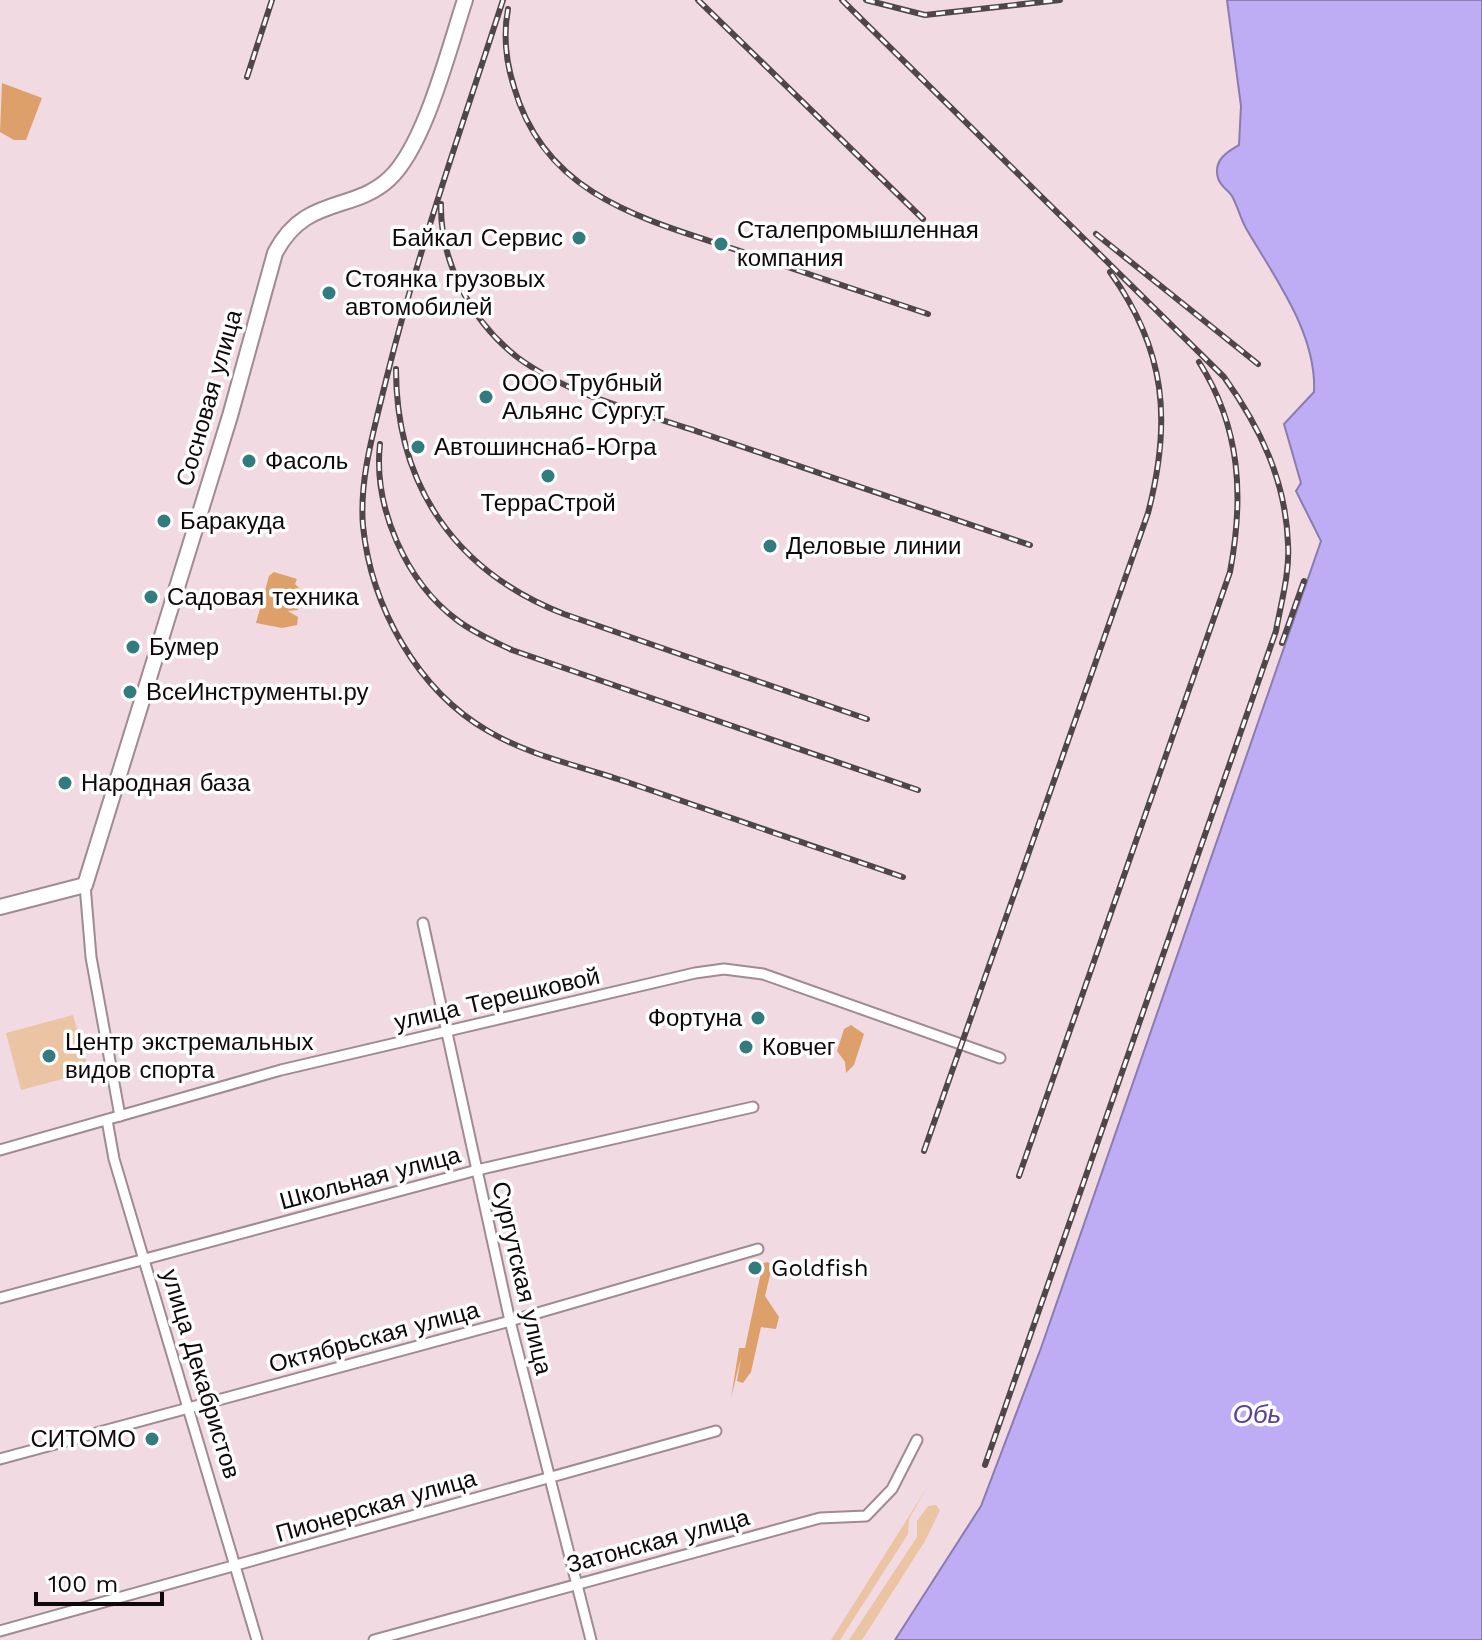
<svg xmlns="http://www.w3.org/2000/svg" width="1482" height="1640" viewBox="0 0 1482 1640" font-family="'Work Sans',sans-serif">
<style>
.green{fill:#eac4a3}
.forest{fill:#dda06a}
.water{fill:#beadf5;stroke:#8a7caf;stroke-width:2}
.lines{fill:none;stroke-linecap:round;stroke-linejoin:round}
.minor-casing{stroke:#9f8b90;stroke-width:13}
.primary-casing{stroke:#9f8b90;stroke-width:18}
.minor{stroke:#fff;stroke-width:9}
.primary{stroke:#fff;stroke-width:14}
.rail-casing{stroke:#504548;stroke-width:6}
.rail{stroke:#fff;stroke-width:3;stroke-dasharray:9;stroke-linecap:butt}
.poi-dot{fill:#327b7e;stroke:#fff;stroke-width:3}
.labels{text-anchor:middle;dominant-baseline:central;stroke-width:7;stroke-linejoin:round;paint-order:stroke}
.poi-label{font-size:24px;fill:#10090b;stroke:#fff;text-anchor:start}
.street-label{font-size:24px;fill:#10090b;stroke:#fff}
.water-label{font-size:26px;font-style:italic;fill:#5b4295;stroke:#fff}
</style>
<rect width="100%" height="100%" fill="#f1dae1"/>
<g class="green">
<path d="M73,1015L89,1072L21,1090L6,1033Z"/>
<path d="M928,1486L909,1519L908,1534L840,1640H831Z"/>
<path d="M936,1505L940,1510L925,1541L862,1640H849L917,1537V1521L928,1506Z"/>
</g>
<g class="forest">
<path d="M2,83L42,98L26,140H14L0,132Z"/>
<path d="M274,572L297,579L295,584L304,593L298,610L288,611L298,617L297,625L282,628L256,623L269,576Z"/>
<path d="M851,1025L864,1034L854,1065L846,1073L845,1062L837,1051L844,1029Z"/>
<path d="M768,1262L772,1267L765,1296L779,1317L776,1329L761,1327L751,1372L743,1383L737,1381L741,1357L731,1398L739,1348H745L763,1263Z"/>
</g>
<path class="water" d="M1227,0H1482V1640H895L981,1506L1041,1348L1321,541L1296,491L1301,483L1284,424L1314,392C1317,334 1275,278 1247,230C1241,220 1238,207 1232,196C1228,190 1220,186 1218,178C1213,160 1227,152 1239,145L1241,106Z"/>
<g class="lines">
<defs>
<g id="minor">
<path d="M85,885L91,957L120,1116"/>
<path d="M423,923L510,1321L591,1640"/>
<path d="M107,1120L114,1159L257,1640"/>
<path d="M0,1150L281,1070L695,973L724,969L763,974L1000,1058"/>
<path d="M0,1298L477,1170L753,1107"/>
<path d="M0,1459L510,1321L758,1249"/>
<path d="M0,1631L716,1431"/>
<path d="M374,1640L820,1518L866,1516L892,1489L917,1440"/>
</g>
<path id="primary" d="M0,907L85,885L230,416L275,253C305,195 352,213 389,179C425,146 449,48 465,0"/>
</defs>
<use href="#minor" class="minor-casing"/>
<use href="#primary" class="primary-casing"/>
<use href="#minor" class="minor"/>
<use href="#primary" class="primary"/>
<defs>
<g id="rail">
<path d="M503,0C462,126 418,251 386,380C375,427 359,477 363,526C371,606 417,690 488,731C530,756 581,766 627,782C719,814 811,846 903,877"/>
<path d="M698,0L923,219"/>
<path d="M842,0L1224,377C1260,427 1286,481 1288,544C1290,572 1281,603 1276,631L985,1465"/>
<path d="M866,0L925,15L1060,0"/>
<path d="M508,9C503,36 506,62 514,87C546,200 652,221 749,254C809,274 869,294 928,314"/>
<path d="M247,77L272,0"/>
<path d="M441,204C440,262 471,321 517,357C569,396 641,412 702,433C812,470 921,508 1030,545"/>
<path d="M1096,234L1258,364"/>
<path d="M396,369C396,486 456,572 564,614L867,719"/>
<path d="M380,444C373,507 406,582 457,620C474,633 493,641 512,650L918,790"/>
<path d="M1282,643L1304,581"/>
<path d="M924,1151L1148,513C1172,421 1166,350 1110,272"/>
<path d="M1019,1176L1230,572C1244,497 1241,428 1199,362"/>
</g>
</defs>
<use href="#rail" class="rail-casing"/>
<use href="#rail" class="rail"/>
</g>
<g class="poi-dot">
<circle cx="579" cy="238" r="8"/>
<circle cx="721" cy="244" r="8"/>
<circle cx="329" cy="293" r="8"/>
<circle cx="486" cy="397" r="8"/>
<circle cx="418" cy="447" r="8"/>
<circle cx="249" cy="461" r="8"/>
<circle cx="548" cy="476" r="8"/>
<circle cx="164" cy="521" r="8"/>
<circle cx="770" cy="546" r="8"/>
<circle cx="151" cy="597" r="8"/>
<circle cx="133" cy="647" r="8"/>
<circle cx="130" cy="692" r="8"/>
<circle cx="65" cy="783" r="8"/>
<circle cx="758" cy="1018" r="8"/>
<circle cx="746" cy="1047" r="8"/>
<circle cx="49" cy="1056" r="8"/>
<circle cx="755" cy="1268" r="8"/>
<circle cx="152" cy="1439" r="8"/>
</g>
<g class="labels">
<g class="poi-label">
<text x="737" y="230">Сталепромышленная<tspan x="737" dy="28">компания</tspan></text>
<text x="563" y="238" text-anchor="end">Байкал Сервис</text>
<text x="345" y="279">Стоянка грузовых<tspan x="345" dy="28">автомобилей</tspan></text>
<text x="502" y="383">ООО Трубный<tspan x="502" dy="28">Альянс Сургут</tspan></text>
<text x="434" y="447">Автошинснаб-Югра</text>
<text x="265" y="461">Фасоль</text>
<text x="548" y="503" text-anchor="middle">ТерраСтрой</text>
<text x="180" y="521">Баракуда</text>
<text x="786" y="546">Деловые линии</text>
<text x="167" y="597">Садовая техника</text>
<text x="149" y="647">Бумер</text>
<text x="146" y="692">ВсеИнструменты.ру</text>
<text x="81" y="783">Народная база</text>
<text x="742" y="1018" text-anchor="end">Фортуна</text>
<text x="65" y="1042">Центр экстремальных<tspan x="65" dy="28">видов спорта</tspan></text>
<text x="762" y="1047">Ковчег</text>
<text x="771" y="1268">Goldfish</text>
<text x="136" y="1439" text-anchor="end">СИТОМО</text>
</g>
<g class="street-label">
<text transform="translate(209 398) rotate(-74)">Сосновая улица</text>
<text transform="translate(497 999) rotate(-13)">улица Терешковой</text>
<text transform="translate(370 1178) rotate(-15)">Школьная улица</text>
<text transform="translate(522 1278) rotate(77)">Сургутская улица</text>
<text transform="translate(374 1337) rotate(-15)">Октябрьская улица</text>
<text transform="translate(201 1374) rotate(73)">улица Декабристов</text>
<text transform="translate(376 1506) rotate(-16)">Пионерская улица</text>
<text transform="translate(658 1541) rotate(-15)">Затонская улица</text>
</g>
<g class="water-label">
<text x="1257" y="1414">Обь</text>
</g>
</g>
<path d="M36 1592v12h126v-12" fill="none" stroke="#10090b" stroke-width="4"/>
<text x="48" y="1592" font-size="24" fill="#10090b" stroke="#ffffff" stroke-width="6" paint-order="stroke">100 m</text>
</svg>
